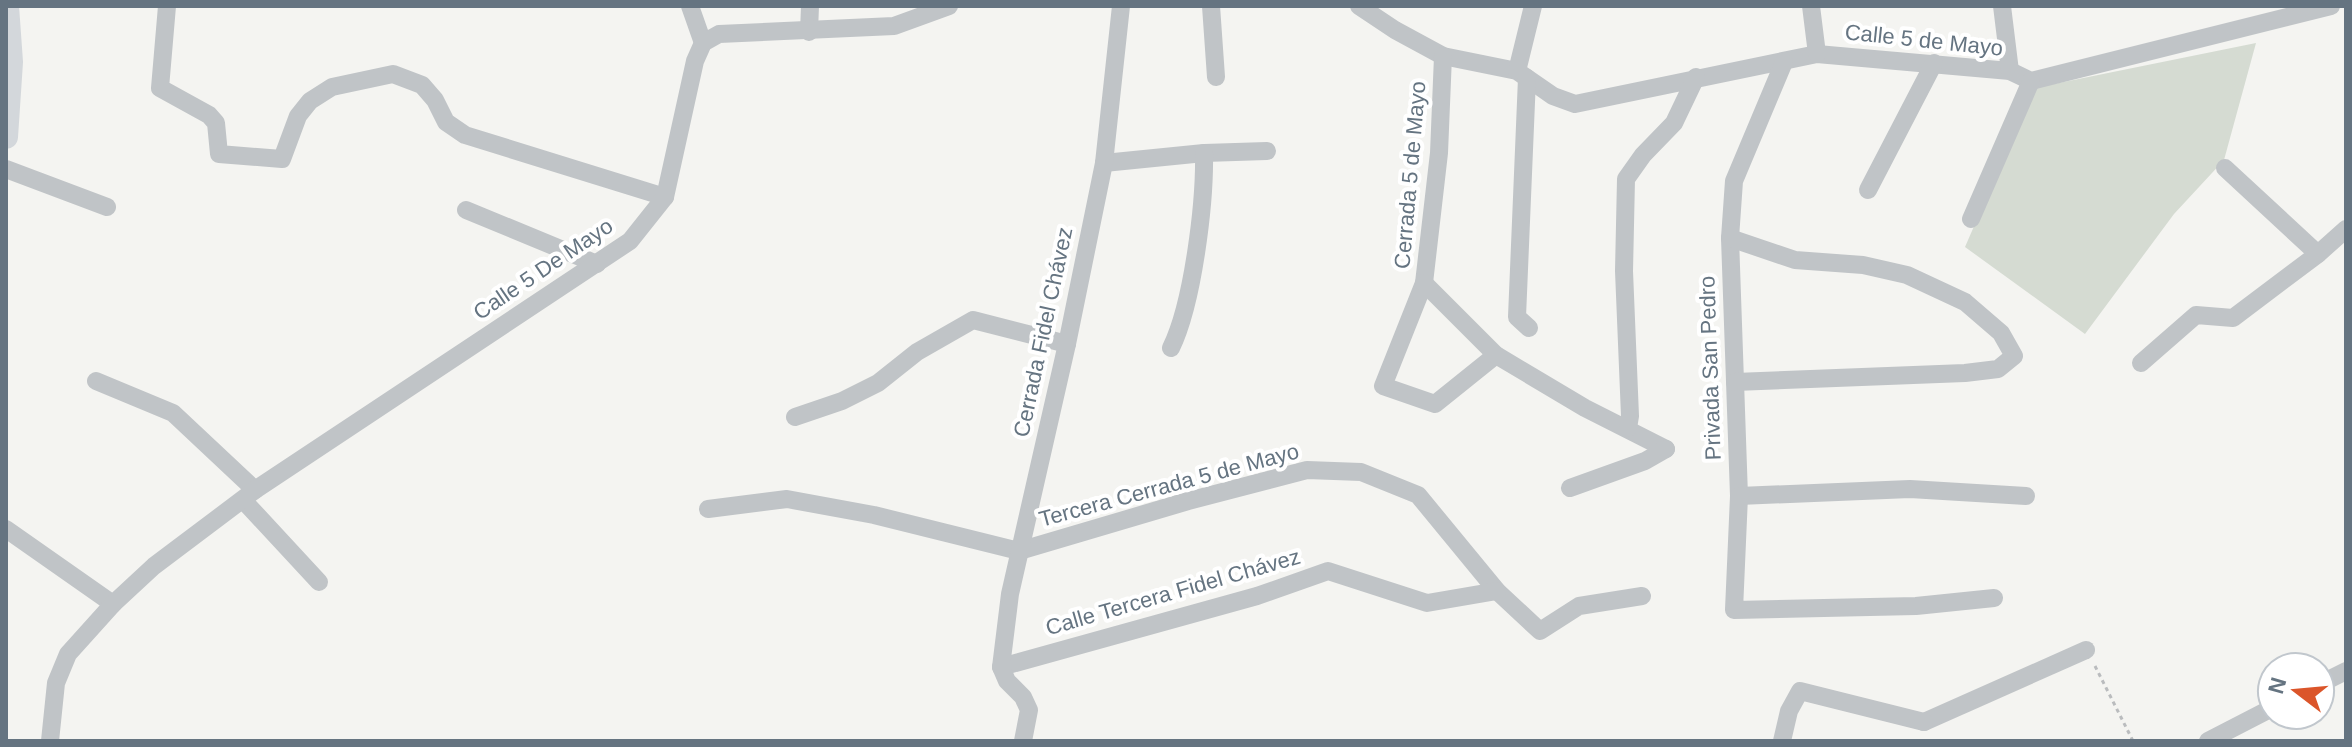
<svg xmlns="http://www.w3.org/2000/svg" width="2352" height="747" viewBox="0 0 2352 747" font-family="Arial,sans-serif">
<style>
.green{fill:#d5dbd2}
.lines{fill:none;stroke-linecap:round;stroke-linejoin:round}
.path{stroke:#babcbe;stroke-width:3;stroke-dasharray:4 4;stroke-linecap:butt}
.minor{stroke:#c0c4c7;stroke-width:18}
.major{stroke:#d3d7db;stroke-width:24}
.labels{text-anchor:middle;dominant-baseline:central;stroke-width:8;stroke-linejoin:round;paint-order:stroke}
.street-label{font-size:22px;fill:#657481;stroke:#fff}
</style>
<rect width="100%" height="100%" fill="#f4f4f1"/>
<path class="green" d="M2256,43L2224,160L2174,214L2085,334L1965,247L2034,88Z"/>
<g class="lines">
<path class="path" d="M2095,666L2133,741"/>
<g class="minor">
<path d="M167,6L160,88L209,115L216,123L219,154L282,159L298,116L310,101L332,87L393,74L422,85L435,100L446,122L465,135L665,197"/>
<path d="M690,6L703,43"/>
<path d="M1211,6L1216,77"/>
<path d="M1359,6L1395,30L1443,56L1517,71L1553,96L1575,104L1817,54L2010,71L2031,81L2331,6"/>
<path d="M1811,6L1817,54"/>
<path d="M2002,6L2010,71"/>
<path d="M809,32L810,6"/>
<path d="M1443,56L1439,153L1424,283L1383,386L1435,404L1496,355"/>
<path d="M1784,62L1734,181L1730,238L1739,496L1734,610L1916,606L1994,598"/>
<path d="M1517,71L1533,6"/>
<path d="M1527,78L1517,317L1529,328"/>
<path d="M1104,163L1204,153L1267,151"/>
<path d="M2225,168L2318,254"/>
<path d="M6,169L107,207"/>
<path d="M1868,190L1934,63"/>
<path d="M466,210L597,264"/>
<path d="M1971,219L2031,81"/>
<path d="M1730,238L1795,260L1863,265L1907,275L1965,302L2001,333L2014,356L1998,369L1965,373L1735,382"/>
<path d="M1424,283L1496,355L1585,408L1666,449"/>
<path d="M1171,348C1193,303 1205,203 1204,153"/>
<path d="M2141,363L2196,315L2233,318L2318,254L2346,229"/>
<path d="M96,381L173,413L255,490"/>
<path d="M795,417L842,401L878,383L917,352L973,320L1067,344"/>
<path d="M1628,428L1630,416L1624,271L1626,179L1643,155L1674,123L1696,77"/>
<path d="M1570,488L1645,461L1666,449"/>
<path d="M1739,496L1910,489L2026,496"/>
<path d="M243,500L319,582"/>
<path d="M708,509L787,499L874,515L1019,551L1188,501L1307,470L1361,472L1418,495L1497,591L1540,631L1579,606L1642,596"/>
<path d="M6,529L113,604"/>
<path d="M1001,667L1257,596L1328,571L1427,603L1497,591"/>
<path d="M2320,684L2346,671"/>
<path d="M1924,722L2086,650"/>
<path d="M50,741L56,683L68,654L113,604L154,566L255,490L630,241L665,197L695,61L703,43L719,34L894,26L949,6"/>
<path d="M1023,741L1029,710L1023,697L1007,681L1001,667L1010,594L1067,344L1104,163L1121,6"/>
<path d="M1782,741L1789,711L1800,691L1924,722"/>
<path d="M2208,741L2272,708"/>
</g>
<path class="major" d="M6,137L11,62L7,6"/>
</g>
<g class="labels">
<g class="street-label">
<text transform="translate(1924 40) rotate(6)">Calle 5 de Mayo</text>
<text transform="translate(1410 175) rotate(-85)">Cerrada 5 de Mayo</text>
<text transform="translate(543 269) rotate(-34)">Calle 5 De Mayo</text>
<text transform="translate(1043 332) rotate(-78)">Cerrada Fidel Chávez</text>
<text transform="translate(1710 368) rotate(-92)">Privada San Pedro</text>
<text transform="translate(1169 485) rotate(-15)">Tercera Cerrada 5 de Mayo</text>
<text transform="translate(1173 592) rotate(-16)">Calle Tercera Fidel Chávez</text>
</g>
</g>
<rect width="2352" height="747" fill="none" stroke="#657481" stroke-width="16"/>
<g transform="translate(2296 691) rotate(286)"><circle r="38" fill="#ffffff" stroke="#c1c7cd" stroke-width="2"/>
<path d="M0-6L14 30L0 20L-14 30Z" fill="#db552a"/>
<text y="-12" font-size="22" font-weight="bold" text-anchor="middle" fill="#657481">N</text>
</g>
</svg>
